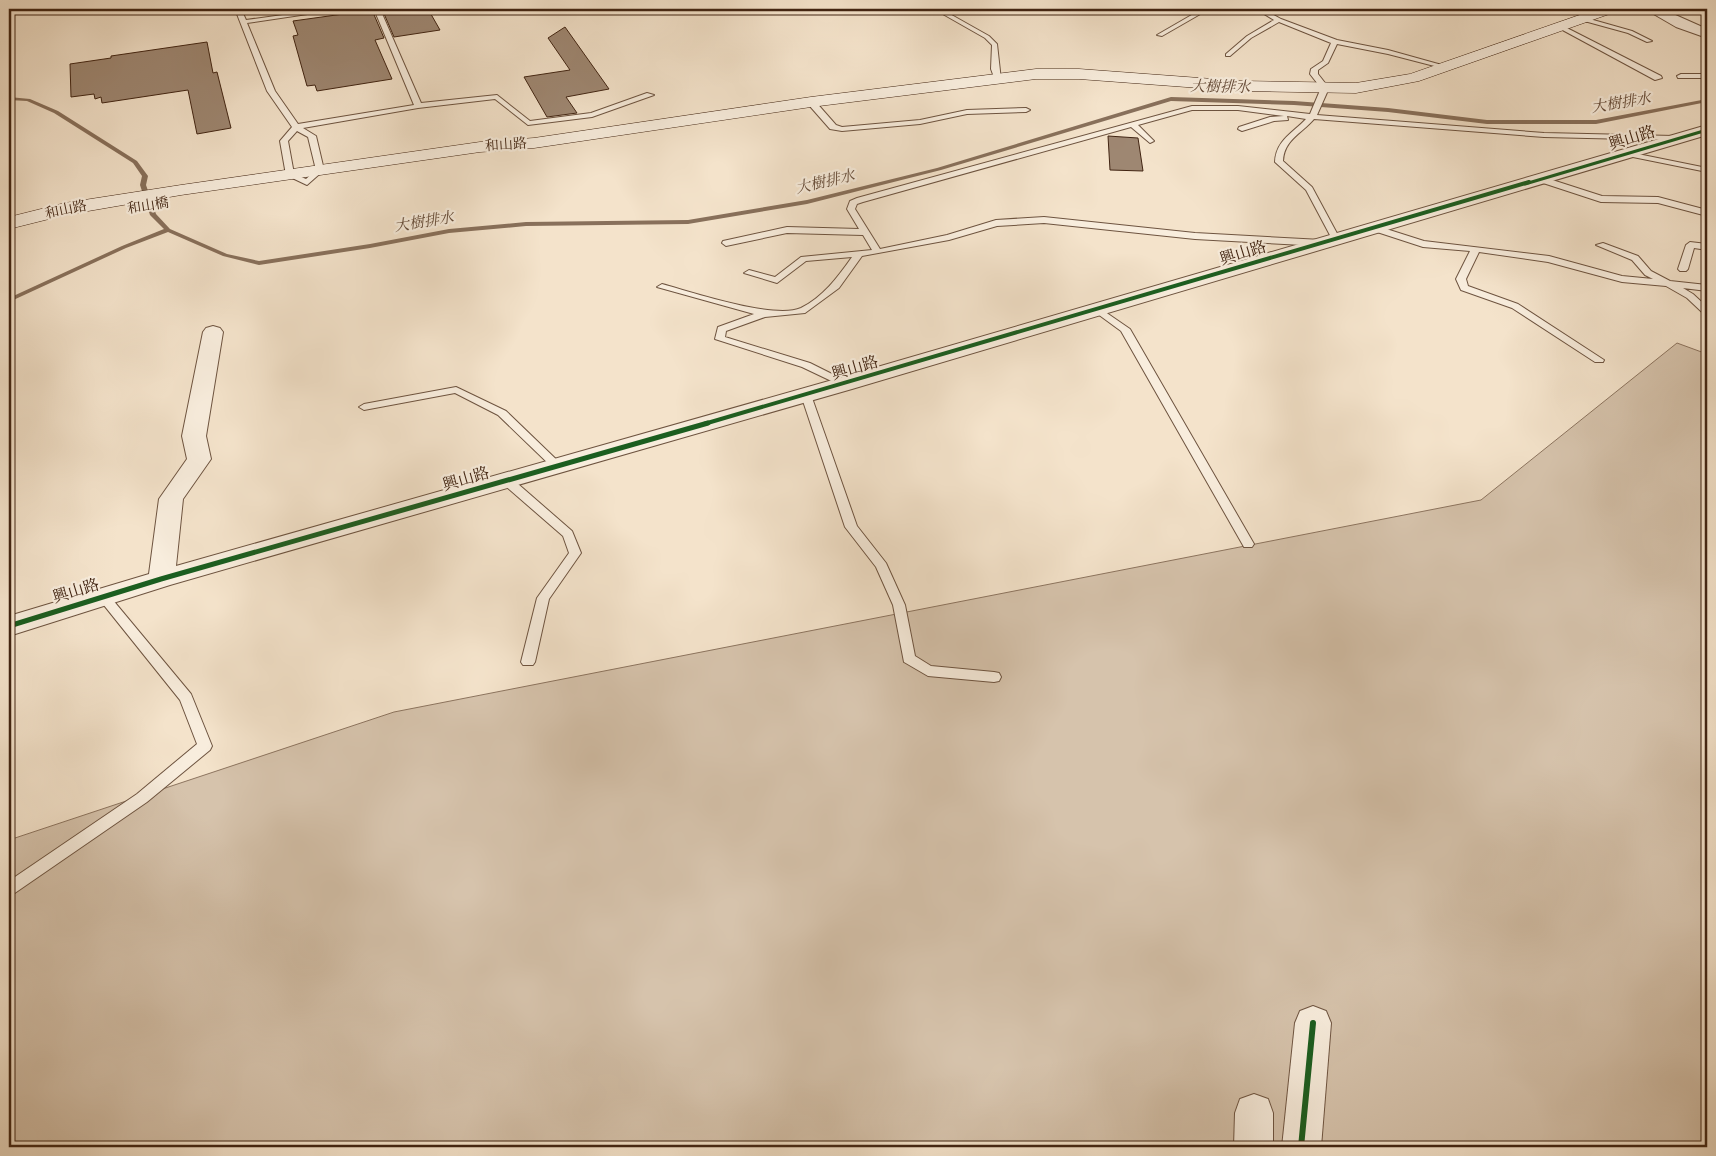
<svg xmlns="http://www.w3.org/2000/svg" width="1716" height="1156" viewBox="0 0 1716 1156" font-family="'Libre Bodoni','Noto Serif TC',serif">
<style>
.green{fill:#d6c3ac;stroke:#8c745f}
.lines{fill:none;stroke-linecap:round;stroke-linejoin:round}
.stream{fill:#88705b;fill-rule:evenodd}
.building{fill:#9e8772;stroke:#412412}
.service-casing{stroke:#6e5440;stroke-width:2}
.minor-casing{stroke:#6e5440;stroke-width:2}
.secondary-casing{stroke:#412412;stroke-width:1}
.service{fill:#f8eddd;fill-rule:evenodd}
.minor{fill:#f8eddd;fill-rule:evenodd}
.secondary{fill:#f8eddd;fill-rule:evenodd}
.cycleway-far3-casing{stroke:#f8eddd;stroke-width:5}
.cycleway-far2-casing{stroke:#f8eddd;stroke-width:6}
.cycleway-far1-casing{stroke:#f8eddd;stroke-width:8}
.cycleway-casing{stroke:#f8eddd;stroke-width:9}
.cycleway-far3{stroke:#1b5e20;stroke-width:3}
.cycleway-far2{stroke:#1b5e20;stroke-width:4}
.cycleway-far1{stroke:#1b5e20;stroke-width:5}
.cycleway{stroke:#1b5e20;stroke-width:6}
.labels{text-anchor:middle;dominant-baseline:central;stroke-width:4.5;stroke-linejoin:round;paint-order:stroke}
.far-street-label{font-size:14px;fill:#412412;stroke:#f8eddd}
.far-water-label{font-size:15px;font-style:italic;fill:#644a37;stroke:#f8eddd}
.street-label{font-size:16px;fill:#412412;stroke:#f8eddd}
</style>
<rect width="100%" height="100%" fill="#f4e3cb"/>
<filter id="stains"><feTurbulence type="fractalNoise" baseFrequency=".004" numOctaves="4"/><feColorMatrix values="0 0 0 0 .2 0 0 0 0 .09 0 0 0 0 .02 0 0 0 .5 -.17"/></filter>
<radialGradient id="worn" r=".72"><stop offset=".6" stop-color="#630" stop-opacity="0"/><stop offset="1" stop-color="#630" stop-opacity=".3"/></radialGradient>
<path class="green" d="M1677,343L1707,354V1147H9V840L394,712L1481,500Z"/>
<g class="lines">
<path class="stream" d="M1171,97L1294,101L1388,108L1487,120H1596L1707,99V102L1596,124H1487L1388,112L1294,105L1171,101L941,170L807,204L688,224L526,226L449,233L370,248L259,265L223,256L168,232L126,248L9,302V298L122,246L164,229L150,215L140,185L142,176L133,163L54,113L27,101L9,100V97L30,99L58,111L137,161L148,176L146,185L156,214L170,229L227,254L259,261L370,244L449,229L526,222L688,220L807,200L937,168Z"/>
</g>
<g class="building">
<path d="M382,9H428L440,30L394,37Z"/>
<path d="M372,10L384,38L375,40L392,79L317,91L315,85L307,86L293,36L298,35L293,21Z"/>
<path d="M565,27L609,89L566,97L577,113L547,117L524,77L570,70L548,38Z"/>
<path d="M207,42L213,73L217,72L231,128L197,134L188,90L102,103L101,97L95,99L94,94L71,97L70,64L111,58V56Z"/>
<path d="M1108,136L1138,138L1143,171L1110,170Z"/>
</g>
<g class="lines">
<defs>
<g id="service">
<path d="M235,9H241L246,20L326,9H341L247,23L275,91L298,124L414,105L374,9H380L421,103L497,95L530,121L591,113L647,93L654,95L592,117L528,125L495,99L418,108L303,128L316,136L324,170L307,185L286,175L280,141L292,127L267,91ZM297,131L308,137L316,170L306,179L294,174L288,141Z"/>
<path d="M934,9H941L989,36L997,44L1001,80H995L991,69L992,45L985,38Z"/>
<path d="M1202,9H1209L1162,36L1157,35Z"/>
<path d="M1256,9H1263L1281,19L1337,40L1388,50L1449,67L1446,69L1388,54L1337,44L1328,63L1318,70V74L1329,88L1317,115L1544,133L1674,136L1678,138L1674,140L1544,137L1314,119C1301,134 1284,140 1283,161L1312,187L1340,239L1336,242L1332,239L1306,190L1275,162C1276,140 1293,133 1306,119L1287,116L1288,120L1274,121L1242,131L1238,129L1239,127L1270,117L1284,116L1238,110H1192L1138,125L1154,141L1150,143L1131,127L863,202L857,204L855,209L880,249L947,235L996,220L1044,217L1195,233L1322,240L1326,243L1322,246L1195,239L1044,223L997,226L949,240L862,256L839,288L805,313L765,317L726,331L725,337L810,363L848,382V386L844,387L802,367L715,339L718,327L754,314L657,287L662,284C692,292 774,320 801,308C823,297 838,277 852,257L806,261L777,283L744,273L749,270L775,277L801,257L872,250L863,235L787,233L726,246L722,243L723,241L787,227L859,229L847,209L850,201L857,198L1192,106H1238L1310,114L1321,88L1310,74L1311,69L1323,61L1331,43L1279,22L1251,38L1230,56H1226V54L1247,36L1274,20Z"/>
<path d="M1605,9H1612L1609,11Z"/>
<path d="M1579,16L1632,31L1652,41L1647,42L1628,33L1577,19Z"/>
<path d="M1559,24L1661,76L1662,78L1655,80L1557,27L1556,26Z"/>
<path d="M1681,74H1707V78H1678L1677,76Z"/>
<path d="M808,100H814L836,125L842,127L920,120L967,110L1026,108L1030,110L1026,112L967,114L920,124L842,131L830,129L808,104Z"/>
<path d="M1623,151L1707,168V172L1623,155Z"/>
<path d="M1537,177H1543L1602,196L1658,197L1707,210V216L1658,203L1601,202L1537,181Z"/>
<path d="M1374,227H1380L1424,241L1549,256L1622,276L1653,279L1645,275L1632,260L1596,245L1603,243L1638,256L1651,271L1670,281L1707,285V291L1683,288L1693,294L1707,307V315L1704,314L1687,298L1666,286L1622,282L1548,262L1479,252L1466,279L1468,286L1518,304L1604,360L1603,362H1595L1512,308L1461,290L1456,279L1470,251L1423,247L1374,231Z"/>
<path d="M1690,242L1707,244V250L1694,248L1688,269L1686,271H1680L1678,269L1686,245Z"/>
<path d="M1098,307L1130,329L1254,544L1252,547H1244L1121,331L1095,312V308Z"/>
<path d="M456,387L506,411L561,464L563,466L561,468H553L498,415L455,393L364,410L359,407L364,404Z"/>
<path d="M806,392L811,395L857,526L886,563L905,605L915,656L931,666L994,672L999,673L1001,677L999,681L994,682L928,676L904,662L893,605L876,567L845,527L801,395Z"/>
<path d="M506,476L510,477L572,531L581,553L549,599L535,662L533,665H523L521,662L537,598L569,553L563,536L502,483L500,480Z"/>
<path d="M103,592L107,593L191,694L212,746L210,750L147,802L9,897V881L137,794L197,744L180,700L99,599L97,596Z"/>
</g>
<g id="minor">
<path d="M1645,9H1662L1707,29V38L1676,27Z"/>
<path d="M1707,125V135L852,389L170,585L9,636V616L149,574L159,499L187,459L182,436L203,332L206,328L213,326L220,328L223,332L206,436L211,459L183,499L176,566L836,379Z"/>
<path d="M1313,1006L1326,1011L1331,1023L1321,1147H1282L1295,1023L1300,1011Z"/>
<path d="M1254,1094L1268,1099L1273,1113V1147H1234L1235,1113L1240,1099Z"/>
</g>
<path id="secondary" d="M1597,9H1617L1615,12L1419,81L1356,93L1240,91L1079,79H1036L811,107L534,148L480,152L181,195L65,215L9,229V217L65,203L181,185L480,142L534,138L811,97L1036,69H1079L1240,81L1356,83L1410,74Z"/>
</defs>
<use href="#service" class="service-casing"/>
<use href="#minor" class="minor-casing"/>
<use href="#secondary" class="secondary-casing"/>
<use href="#service" class="service"/>
<use href="#minor" class="minor"/>
<use href="#secondary" class="secondary"/>
<defs>
<path id="cycleway-far3" d="M1525,184L1707,130"/>
<path id="cycleway-far2" d="M704,424L1529,182"/>
<path id="cycleway-far1" d="M9,626L161,579L708,423"/>
<path id="cycleway" d="M1301,1147L1313,1023"/>
</defs>
<use href="#cycleway-far3" class="cycleway-far3-casing"/>
<use href="#cycleway-far2" class="cycleway-far2-casing"/>
<use href="#cycleway-far1" class="cycleway-far1-casing"/>
<use href="#cycleway" class="cycleway-casing"/>
<use href="#cycleway-far3" class="cycleway-far3"/>
<use href="#cycleway-far2" class="cycleway-far2"/>
<use href="#cycleway-far1" class="cycleway-far1"/>
<use href="#cycleway" class="cycleway"/>
</g>
<g class="labels">
<g class="far-street-label">
<text transform="translate(506 145) rotate(-4)">和山路</text>
<text transform="translate(148 206) rotate(-9)">和山橋</text>
<text transform="translate(66 210) rotate(-12)">和山路</text>
</g>
<g class="far-water-label">
<text transform="translate(1220 87) rotate(1)">大樹排水</text>
<text transform="translate(1621 103) rotate(-9)">大樹排水</text>
<text transform="translate(825 182) rotate(-13)">大樹排水</text>
<text transform="translate(424 222) rotate(-9)">大樹排水</text>
</g>
<g class="street-label">
<text transform="translate(1632 138) rotate(-17)">興山路</text>
<text transform="translate(1243 253) rotate(-17)">興山路</text>
<text transform="translate(855 368) rotate(-16)">興山路</text>
<text transform="translate(466 479) rotate(-16)">興山路</text>
<text transform="translate(76 591) rotate(-17)">興山路</text>
</g>
</g>
<rect width="1716" height="1156" fill="none" stroke="#f4e3cb" stroke-width="30"/>
<rect x="10" y="10" width="1696" height="1136" fill="none" stroke="#412412" stroke-width="2.5"/>
<rect x="15" y="15" width="1686" height="1126" fill="none" stroke="#412412"/>
<rect width="100%" height="100%" filter="url(#stains)"/>
<rect width="100%" height="100%" fill="url(#worn)"/>
</svg>
